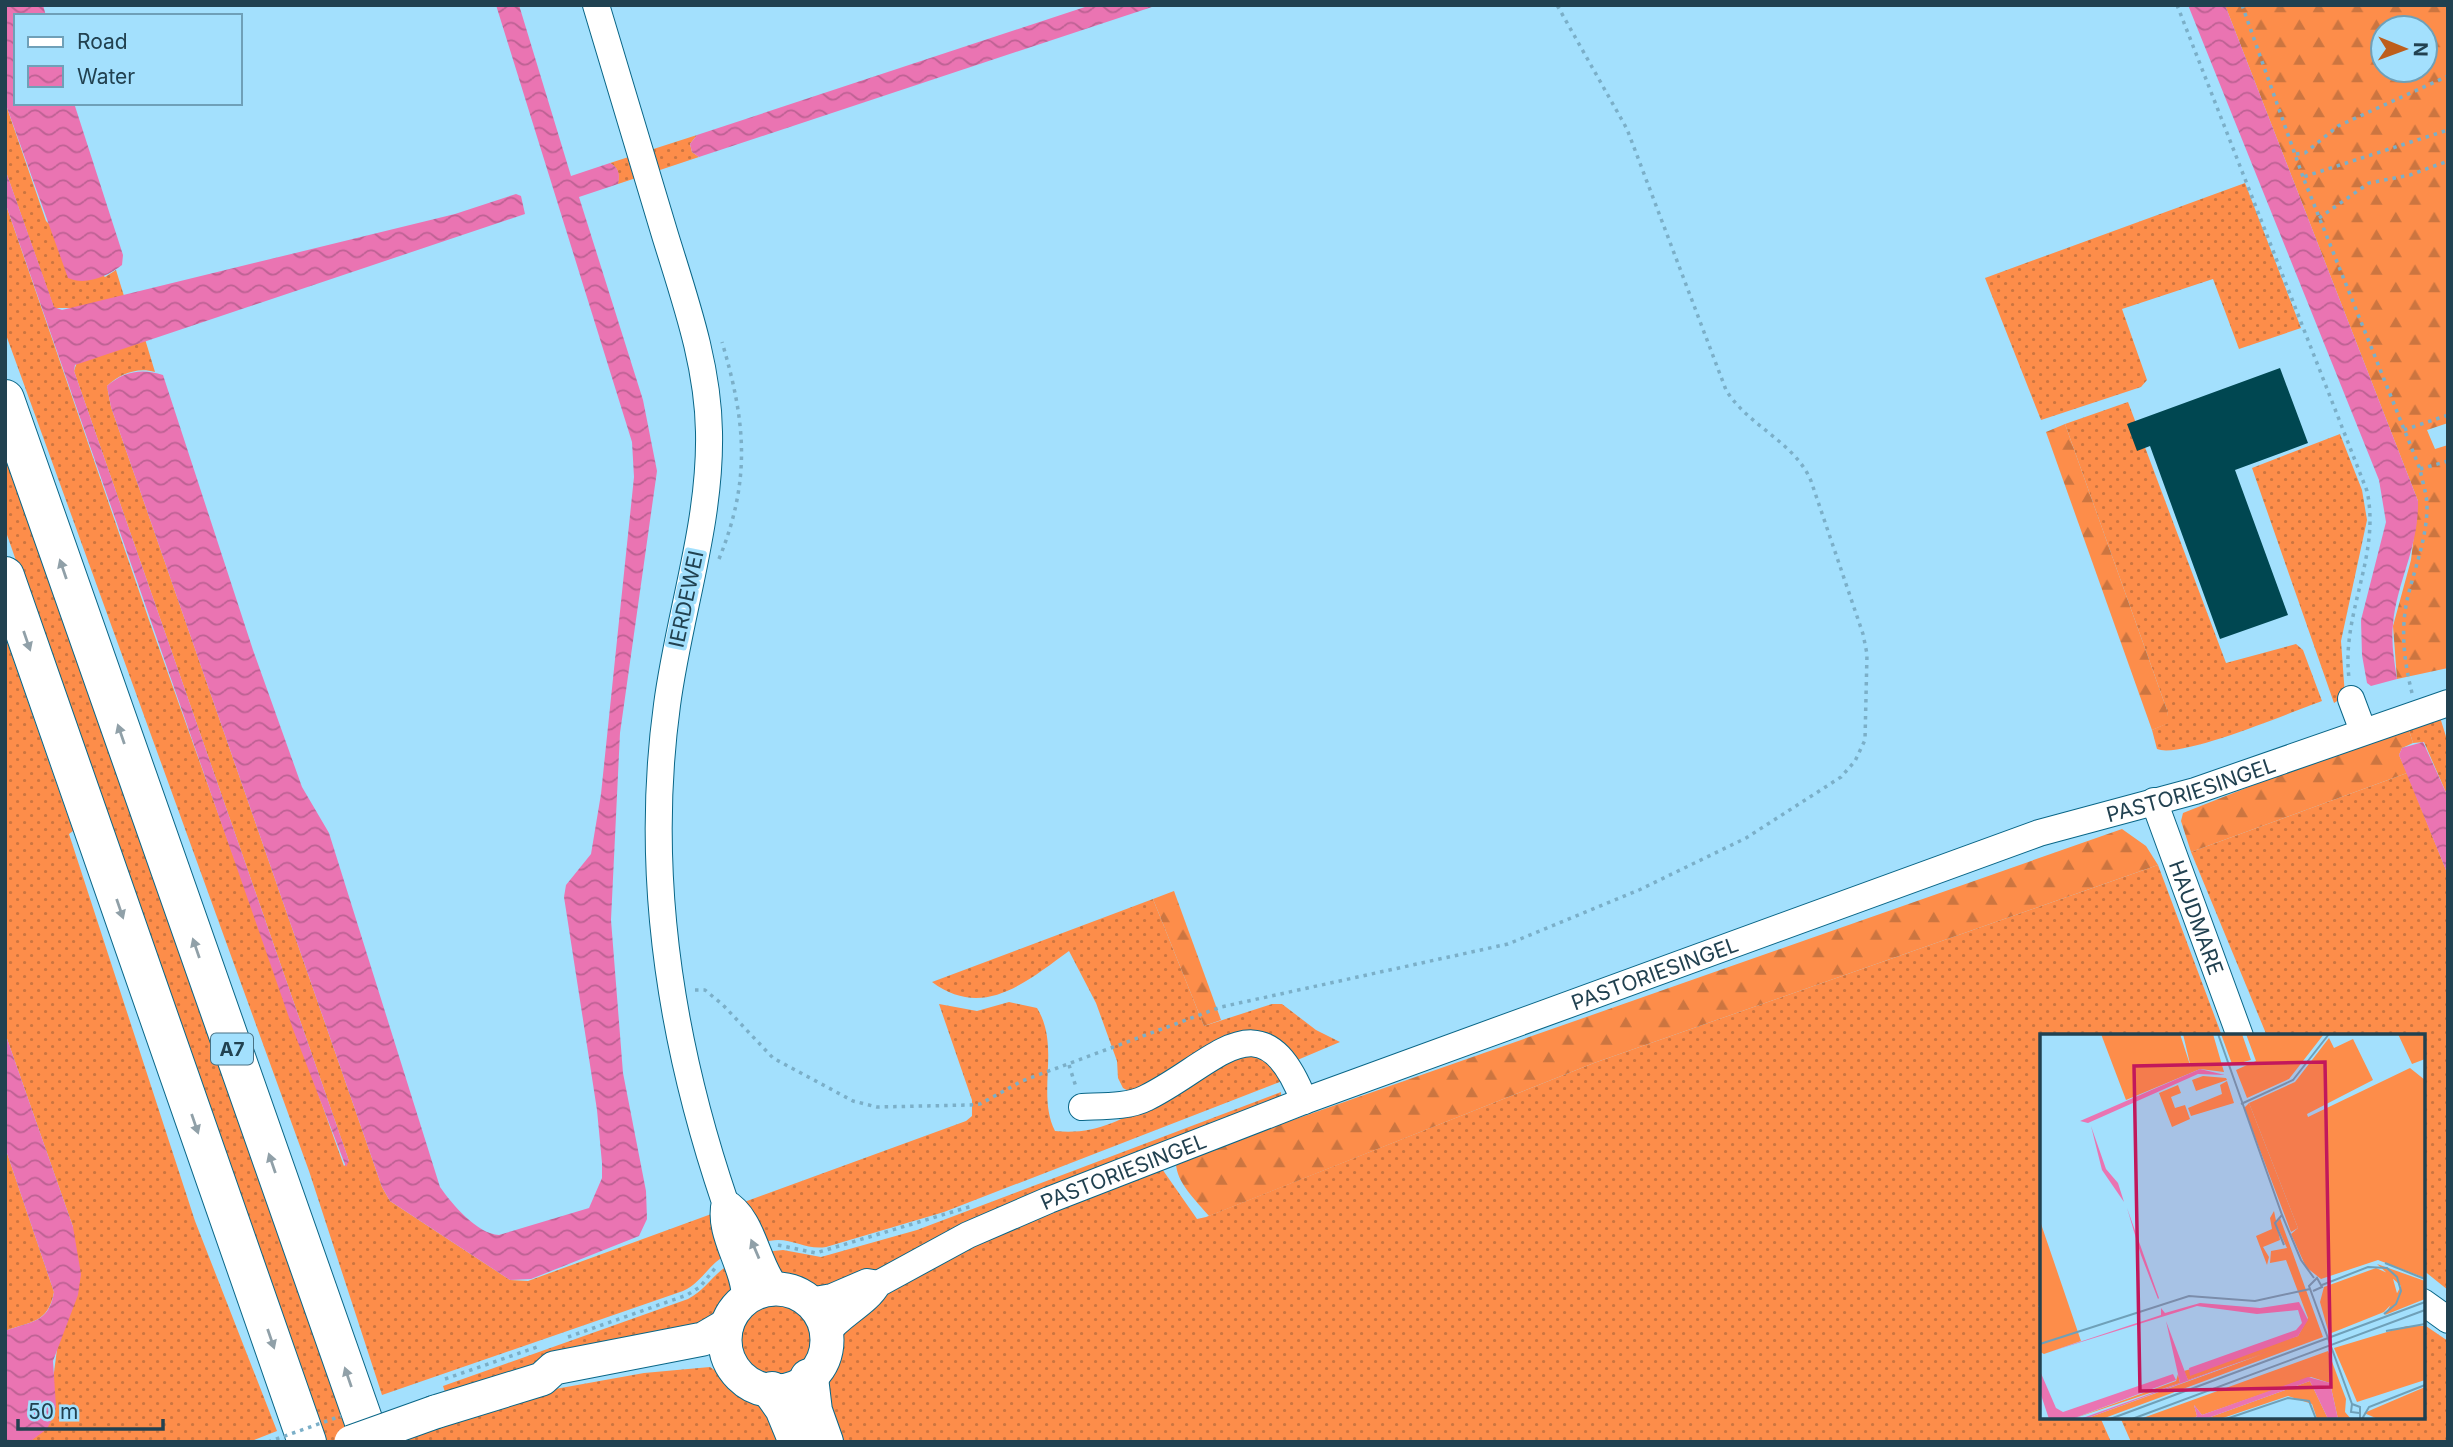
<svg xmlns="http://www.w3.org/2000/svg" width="2453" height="1447" viewBox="0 0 2453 1447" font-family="Inter,sans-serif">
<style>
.grass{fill:url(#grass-dots)}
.forest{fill:url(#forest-firs);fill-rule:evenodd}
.water{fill:url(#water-waves)}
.building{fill:#004751}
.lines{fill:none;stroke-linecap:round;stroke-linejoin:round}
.minor-casing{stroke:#096687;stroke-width:28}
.major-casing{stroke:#096687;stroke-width:35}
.highway-casing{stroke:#096687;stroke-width:40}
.path{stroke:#7bafc8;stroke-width:3.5;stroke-dasharray:3.5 5;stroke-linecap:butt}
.minor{stroke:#fff;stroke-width:26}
.major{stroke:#fff;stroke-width:33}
.highway{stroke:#fff;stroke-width:38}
.major-bridge-casing{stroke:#096687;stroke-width:35;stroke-linecap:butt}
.path-bridge{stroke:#7bafc8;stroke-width:3.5;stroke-dasharray:3.5 5;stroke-linecap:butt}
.major-bridge{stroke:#fff;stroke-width:33}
.oneway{fill:#90a0a8}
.labels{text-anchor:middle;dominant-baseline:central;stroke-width:7;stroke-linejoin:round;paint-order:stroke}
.shield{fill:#a3e0fd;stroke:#487184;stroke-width:2}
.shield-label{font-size:19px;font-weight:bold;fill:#214150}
.street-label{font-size:21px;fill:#214150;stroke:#a3e0fd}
.inset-road{fill:none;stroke:#6fa0b8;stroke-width:2}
.view{fill:#c2185b;fill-opacity:0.15;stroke:#c2185b;stroke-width:3.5}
.inset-edge{fill:none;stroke:#214150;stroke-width:3.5}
</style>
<defs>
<pattern id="grass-dots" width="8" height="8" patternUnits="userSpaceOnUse" patternTransform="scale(1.75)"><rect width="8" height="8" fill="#fd8d4a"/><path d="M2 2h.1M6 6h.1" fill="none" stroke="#cc7540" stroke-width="1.8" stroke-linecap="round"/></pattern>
<pattern id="forest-firs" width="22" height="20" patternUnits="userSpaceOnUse" patternTransform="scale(1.75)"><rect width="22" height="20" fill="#fd8d4a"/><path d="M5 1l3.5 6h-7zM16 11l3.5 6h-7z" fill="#cc7540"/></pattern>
<pattern id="water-waves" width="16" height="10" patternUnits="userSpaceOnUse" patternTransform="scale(1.75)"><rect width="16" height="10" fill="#ea74b2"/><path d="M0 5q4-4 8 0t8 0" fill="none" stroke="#bd6193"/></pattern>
</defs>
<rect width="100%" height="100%" fill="#a3e0fd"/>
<g class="grass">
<path d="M5,102L46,221L105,277L116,270L124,296L75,308H54L5,169Z"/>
<path d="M697,135L690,144L692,152L699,157L618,184C619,174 619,168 610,163Z"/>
<path d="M2245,183L2301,328L2239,349L2213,279L2122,309L2147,380L2141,387L2041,420L1985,278Z"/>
<path d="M5,202L149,620L344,1166L349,1161L74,371L77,362L145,339L155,372C137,367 120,374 107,386L111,407L382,1187L390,1201L510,1280L528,1281L966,1121L972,1116V1100L939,1004L977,1011L1009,1002L1037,1008C1061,1047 1036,1093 1055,1131C1126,1139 1166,1081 1225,1057C1236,1053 1251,1053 1263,1051L1285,1080L944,1212L826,1247C808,1250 795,1240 778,1240C760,1241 729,1250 716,1262C704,1273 698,1284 683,1291L382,1395L309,1171L5,332Z"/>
<path d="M2128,402L2226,663L2296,644L2303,650L2322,701C2291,712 2181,759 2157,749L2152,730L2168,723L2167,710L2065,424Z"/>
<path d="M5,430L358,1442H322L5,529Z"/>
<path d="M2340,434L2362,490L2367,520L2341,641L2345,696L2334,703L2252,468Z"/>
<path d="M5,636L73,831L69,834L195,1221L277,1431L249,1442H26L32,1440L53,1380L73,1227L5,1033Z"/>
<path d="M2439,714L2448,743V797L2424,742L2413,743L2407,724Z"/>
<path d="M2407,773L2448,875V1290L2423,1270V1036H2267L2191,852Z"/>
<path d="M2158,865L2222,1036H2042V1304L2038,1306L2042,1311V1417H2100L2111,1442H831L821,1381L844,1325L867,1304L944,1257L1160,1166L1197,1219L1206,1217L1594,1063Z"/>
<path d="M1153,899L1204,1026L1272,1004H1282L1316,1030L1340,1042L1295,1061L1278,1042L1134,1094L1123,1088L1118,1078L1117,1061L1096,1003L1069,951C1026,982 983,1020 932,982Z"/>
<path d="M1281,1092V1099L900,1262L819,1291L787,1280L776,1272L764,1252L783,1250L821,1257L917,1230Z"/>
<path d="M5,1147L54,1292C48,1323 32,1321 5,1331Z"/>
<path d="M732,1263L735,1294L720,1317L446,1395L443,1386L688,1299C706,1290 714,1272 732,1263Z"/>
<circle cx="776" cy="1339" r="35"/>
<path d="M2423,1324L2448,1341V1442H2131L2120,1417H2423Z"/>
<path d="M710,1367L762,1403L784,1442H402L400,1439L533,1393L644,1373Z"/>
</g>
<g class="forest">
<path d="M2225,5H2448V423L2427,430L2435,449L2448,445V668L2397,679L2393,626L2411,560L2418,501ZM2383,28H2425V70H2383Z"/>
<path d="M2065,424L2167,710L2169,723L2152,730L2046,432Z"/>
<path d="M2407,724L2413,743L2402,748L2399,755L2407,773L2191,852L2181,821L2183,813Z"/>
<path d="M2122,829L2146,846L2158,865L1594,1063L1209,1216C1197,1201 1175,1182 1176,1161Z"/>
<path d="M1174,891L1221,1020L1204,1026L1153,899Z"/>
</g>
<g class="water">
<path d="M5,5H43L46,16H16V103H74L123,255L122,265C108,276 86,286 68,278L5,102Z"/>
<path d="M496,5H519L571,176L610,163C619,168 620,174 618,184L579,197L643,400L657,471L620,733L611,920L623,1073L646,1191L647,1219L639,1236L531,1279L510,1280L390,1201L382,1187L111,407L107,386C124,371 142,368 163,375L253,650L302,787L329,833L440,1187C452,1204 477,1234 499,1235L589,1208L602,1178V1163L597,1110L564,897L566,885L591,854L601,794L634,477L632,442Z"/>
<path d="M1091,5H1158L699,157L692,152L690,144L697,135Z"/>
<path d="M2188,5H2225L2418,501C2419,547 2397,581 2393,624C2391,642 2394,661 2397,679L2371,686L2367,683L2362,655L2361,620L2386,522L2379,480Z"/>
<path d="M5,169L54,307L62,310L455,214L516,194L521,196L525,214L75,365L74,371L349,1161L346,1167L294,1032L5,202Z"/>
<path d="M2423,742L2448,797V875L2399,755L2402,748Z"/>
<path d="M5,1033L73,1227L81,1274L78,1295L53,1361L56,1407L53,1417L47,1429L32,1440L5,1442V1331C32,1321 49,1323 54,1292L5,1147Z"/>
</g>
<path class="building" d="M2280,368L2308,443L2235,470L2288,615L2220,639L2150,446L2137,451L2127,424Z"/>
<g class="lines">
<defs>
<g id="minor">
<path d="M596,5C619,82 642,158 665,235C685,300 708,364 709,432C711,524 679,614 667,705C644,873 671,1043 725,1202C717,1234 745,1266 745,1299"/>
<path d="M2351,699L2363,731"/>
<path id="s1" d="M2154,801L2240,1036"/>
<path d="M1082,1107C1102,1106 1129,1107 1146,1098C1214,1065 1262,992 1304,1101"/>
<path d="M725,1202C754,1218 756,1264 777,1289"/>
<path d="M809,1301L832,1297L867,1282L873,1283"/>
<path d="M2423,1302L2448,1320"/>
<path id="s2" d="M826,1334C841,1314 867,1304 878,1284L968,1235L1049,1200L1304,1101L2039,833L2195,791L2448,703"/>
</g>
<g id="major">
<circle cx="776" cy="1340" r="51"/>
<path d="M435,1412L542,1379L554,1368L703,1339L727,1325"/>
</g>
<g id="highway">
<path d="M5,399L371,1442"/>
<path d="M5,576L307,1442"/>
<path d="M809,1378L813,1411L824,1442"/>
<path d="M772,1391L784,1408L798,1442"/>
</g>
</defs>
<use href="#minor" class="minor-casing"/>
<use href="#major" class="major-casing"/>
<use href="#highway" class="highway-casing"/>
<g class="path">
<path d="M2177,5L2367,491C2381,556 2341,613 2349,678"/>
<path d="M2242,5L2303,177"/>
<path d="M2296,154L2305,153L2338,126L2448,76"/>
<path d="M2319,218L2369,183L2410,175L2448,161"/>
<path d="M2404,430L2448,415"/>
<path d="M2420,469L2448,461"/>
<path d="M719,559C751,480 746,423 722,342"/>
<path d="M2412,693C2404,661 2400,629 2408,596C2415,567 2427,538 2427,506C2427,494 2422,481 2420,469L2303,177L2448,130"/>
<path d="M695,990H705L723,1005L773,1058L853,1101L877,1107L970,1105L980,1104L1022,1081L1221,1007L1508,944L1639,890L1746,838L1841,777L1855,761L1865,740L1867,654L1863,634L1811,481C1795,442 1748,426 1726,390L1627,129L1557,5"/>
<path d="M1069,1065L1076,1087"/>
<path d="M778,1245L816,1253L972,1206"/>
<path d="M568,1337L687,1295L700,1287L716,1267"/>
<path d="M445,1379L537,1347"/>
</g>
<use href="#minor" class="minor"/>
<use href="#major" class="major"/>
<use href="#highway" class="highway"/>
<defs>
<path id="major-bridge" d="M351,1442L435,1412"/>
</defs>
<use href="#major-bridge" class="major-bridge-casing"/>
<path class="path-bridge" d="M268,1442L341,1416"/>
<use href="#major-bridge" class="major-bridge"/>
</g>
<defs><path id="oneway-solid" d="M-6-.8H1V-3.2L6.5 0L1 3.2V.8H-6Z" transform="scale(1.75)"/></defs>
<g class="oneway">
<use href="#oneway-solid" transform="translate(63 569) rotate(-109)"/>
<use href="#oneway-solid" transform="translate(27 641) rotate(71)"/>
<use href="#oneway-solid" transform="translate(121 734) rotate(-109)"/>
<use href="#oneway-solid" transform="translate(120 909) rotate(71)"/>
<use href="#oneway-solid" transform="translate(196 948) rotate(-109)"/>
<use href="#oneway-solid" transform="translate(195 1124) rotate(71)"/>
<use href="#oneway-solid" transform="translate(272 1163) rotate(-109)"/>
<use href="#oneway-solid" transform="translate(755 1249) rotate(-113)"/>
<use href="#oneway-solid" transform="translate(271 1339) rotate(71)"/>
<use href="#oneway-solid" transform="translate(348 1377) rotate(-109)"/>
</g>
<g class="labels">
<rect class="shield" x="211" y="1033.5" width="42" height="31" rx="5"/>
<g class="shield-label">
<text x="232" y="1049">A7</text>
</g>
<g class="street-label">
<text transform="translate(686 599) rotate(-78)">IERDEWEI</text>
<text stroke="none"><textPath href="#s2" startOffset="1477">PASTORIESINGEL</textPath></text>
<text stroke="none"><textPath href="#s1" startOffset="124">HAUDMARE</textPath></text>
<text stroke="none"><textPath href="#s2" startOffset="910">PASTORIESINGEL</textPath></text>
<text stroke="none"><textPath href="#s2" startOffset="343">PASTORIESINGEL</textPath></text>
</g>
</g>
<g transform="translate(2040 1034)">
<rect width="385" height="385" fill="#a3e0fd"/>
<path d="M181,0H202L211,26L188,32L192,30ZM206,0H284L249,45L207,64L196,36L216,27ZM358,0H385V25L372,30ZM289,4L294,14L313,5L333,46L267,80L268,83L370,34L385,46V244L338,226L281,245L266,233L251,200L258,194L209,69L255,48ZM163,42L186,44L187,46L156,57L152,46ZM187,47L194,69L151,82L148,74L182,60L180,51ZM138,51L141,59L131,63L135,74L145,71L150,85L132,93L119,59ZM234,177L240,206L223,213L229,223L227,231L216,202L232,195L230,184ZM240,184L283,303L62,385H45L223,320L148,346L144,337L258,302L268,284L246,226L230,229L231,217L247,214L236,190ZM0,187L41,307L4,320L0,318ZM337,230L385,247V265L345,281L361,252ZM336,234L352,241L358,263L344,278L289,300L280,268L284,253ZM367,292H385V346L317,368L294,314ZM288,317L306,365L305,378L311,385H298L290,349L271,343L162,381L154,371L157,382L153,385H100ZM138,340L140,349L32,385L136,347ZM270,347L288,385H277L272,370L248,362L180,385H165ZM385,353V385H338L324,379Z" fill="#fd8d4a"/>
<path d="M61,0H140L151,34L143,0H173L184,38L160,35L86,66ZM209,69L258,194L251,198L204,74Z" fill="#fd8d4a"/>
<path d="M160,35L185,41L158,40L48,89L40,87ZM51,92L66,135L78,149L84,168L62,136ZM87,174L119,264L118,265L101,221ZM259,268L268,286L258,302L150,342L149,334L256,296L262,289L258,276L217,280L157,272L9,318L121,281V274L125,279L160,269L220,274ZM126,287L148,346L253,308L45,385H40L140,349ZM0,337L16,374L23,378L133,340L136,346L32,385H9L0,358ZM268,343L290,349L298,385H288L270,347L165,385H153L157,382L154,371L162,381Z" fill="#ea74b2"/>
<path class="inset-road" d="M178,0L242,181L261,226L274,244M201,70L253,46L289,0M242,181L235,189L244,211M345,229L385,245M282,251L328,233L347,234L357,243L361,257L356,270L344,280M273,257L282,253L277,244L269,252L312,370M346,297L385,290M0,310L149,262L215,267L270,255M319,379L311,378L312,370L320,373V385M70,385L385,268M92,385L385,276M186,385L248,364L269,367L276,385M322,385L329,373L385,351"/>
<path class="view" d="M285,28L291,353L100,357L94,32Z"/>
<rect width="385" height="385" class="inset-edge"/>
</g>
<rect width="2453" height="1447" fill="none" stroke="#214150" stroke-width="14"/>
<rect x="14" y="14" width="228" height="91" fill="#a3e0fd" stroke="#6fa0b8" stroke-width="2"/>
<rect x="28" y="37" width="35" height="10" fill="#ffffff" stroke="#6fa0b8" stroke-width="2"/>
<text x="77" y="49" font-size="21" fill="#214150">Road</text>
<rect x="28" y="66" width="35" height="21" fill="url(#water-waves)" stroke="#6fa0b8" stroke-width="2"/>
<text x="77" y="84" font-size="21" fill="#214150">Water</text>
<g transform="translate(2404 49) rotate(91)"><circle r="33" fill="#a3e0fd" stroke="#6fa0b8" stroke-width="2"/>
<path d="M0-5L12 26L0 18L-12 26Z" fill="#be5e1c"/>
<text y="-10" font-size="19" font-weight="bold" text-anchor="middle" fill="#214150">N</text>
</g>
<path d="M18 1419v10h145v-10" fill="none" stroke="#214150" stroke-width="3.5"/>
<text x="28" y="1419" font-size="21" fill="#214150" stroke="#a3e0fd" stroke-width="5" paint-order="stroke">50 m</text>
</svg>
